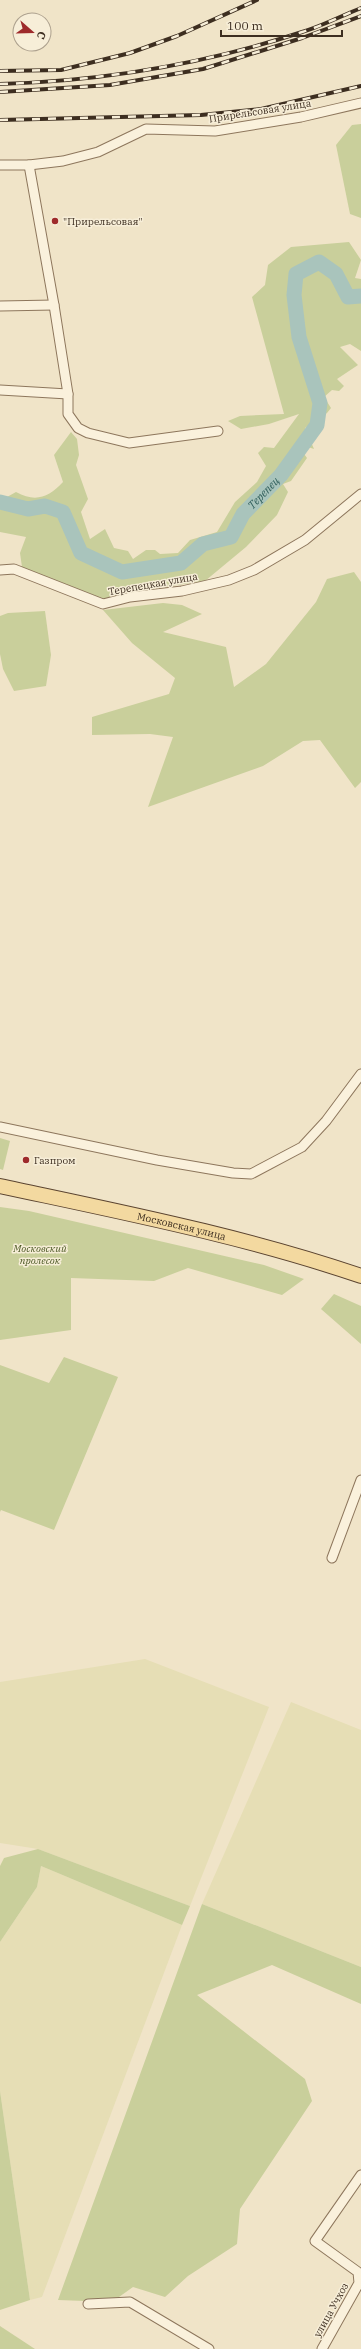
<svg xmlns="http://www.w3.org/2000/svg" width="361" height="2349" viewBox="0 0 361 2349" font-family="'IBM Plex Serif',serif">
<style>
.farmland{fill:#e6deb5}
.green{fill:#c9cf9b}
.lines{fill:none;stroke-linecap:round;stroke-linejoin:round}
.river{stroke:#a9c4bc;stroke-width:15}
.minor-casing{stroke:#8d765c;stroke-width:11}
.primary-casing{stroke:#5b4430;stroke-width:16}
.minor{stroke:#faf1dc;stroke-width:9}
.primary{stroke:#f3d9a0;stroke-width:14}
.rail-casing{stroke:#3d2e20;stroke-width:4}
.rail{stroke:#f7eed8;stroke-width:2.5;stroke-dasharray:8;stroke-linecap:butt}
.poi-dot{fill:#9e2a2b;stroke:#f7eed8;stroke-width:1.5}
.labels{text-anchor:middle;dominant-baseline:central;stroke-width:3;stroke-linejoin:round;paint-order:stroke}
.street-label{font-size:10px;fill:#3d2e20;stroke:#f7eed8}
.poi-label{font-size:10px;fill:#3d2e20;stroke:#f7eed8;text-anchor:start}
.park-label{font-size:10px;font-style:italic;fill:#4d5a26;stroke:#f7eed8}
.water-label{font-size:11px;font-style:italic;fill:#2f5d5a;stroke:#f7eed8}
</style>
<rect width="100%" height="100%" fill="#f0e4c8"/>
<g class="farmland">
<path d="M145,1659L269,1707L190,1906L38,1849L0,1843V1682Z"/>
<path d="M291,1702L361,1730V1967L202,1904Z"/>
<path d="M41,1866L182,1925L42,2297L30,2300L0,2091V1942L37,1887Z"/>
</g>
<g class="green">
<path d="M361,124V218L350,214L336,145L352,125Z"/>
<path d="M349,242L361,260L355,278L361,279V351L350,344L340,347L358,365L337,379L344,386L339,391L332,390L324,397L331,408L327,413L305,428L314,449L296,443L307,458L291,481L283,484L288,492L277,515L246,547L205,581L128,592L102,600L22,567L20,553L26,537L0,532V495L7,497L16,492C36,503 49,497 63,482L54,455L71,432L77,439L79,455L76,465L88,499L81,512L90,539L105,529L114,548L128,551L133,559L146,550H155L160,554L178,553L190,540L217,532L235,502L257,482L266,466L258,453L264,447L274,448L299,414L269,424L241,429L228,421L240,416L284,414L252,297L265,285L268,265L291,247Z"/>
<path d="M354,572L361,582V782L355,788L320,740L303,741L263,766L148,807L173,737L150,734L92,735V717L169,694L175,678L132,643L103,610L163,603L182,605L202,614L163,632L226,647L234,687L266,664L316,602L327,579Z"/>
<path d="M45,611L51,655L46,686L14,691L3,669L0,654V616L8,613Z"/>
<path d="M0,1138L10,1141L3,1170L0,1169Z"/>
<path d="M0,1207L29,1211L264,1265L304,1279L282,1295L188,1268L154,1281L71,1278V1330L0,1340Z"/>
<path d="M334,1294L361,1306V1344L321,1309Z"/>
<path d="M64,1357L118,1377L54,1530L1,1510L0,1512V1365L49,1383Z"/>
<path d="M38,1849L190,1906L182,1925L41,1866L37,1887L0,1942V1866L4,1858Z"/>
<path d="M202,1904L361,1967V2004L272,1965L197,1995L305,2079L312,2101L240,2209L237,2244L188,2276L165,2297L133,2287L112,2302L58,2300Z"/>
<path d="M0,2091L30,2300L0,2310Z"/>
<path d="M0,2326L35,2349H0Z"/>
</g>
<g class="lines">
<path class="river" id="s1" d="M0,502L28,509L45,506L63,512L81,553L122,572L181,563L203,544L231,537L243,514L281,475L317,425L320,403L299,337L294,295L296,274L319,262L336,274L348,297L361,296"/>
<defs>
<g id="minor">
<path d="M0,165H29L63,161L98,152L146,129L215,131L301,117L361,103"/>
<path d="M29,165L54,305L68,394V414L78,428L88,433L129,443L218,431"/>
<path d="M0,306L54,305"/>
<path d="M0,390L68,394"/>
<path d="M0,570L14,569L103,604L130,597L182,591L229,580L254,570L305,540L361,494"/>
<path d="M0,1127L157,1160L233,1173L251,1174L302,1147L326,1121L361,1074"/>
<path d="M332,1558L361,1480"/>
<path d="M88,2304L130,2302L209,2349"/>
<path d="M322,2349L359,2283L358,2272L315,2241L361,2175"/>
</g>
<g id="primary">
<path id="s2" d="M0,1186C121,1212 244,1236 361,1276"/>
</g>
</defs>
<use href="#minor" class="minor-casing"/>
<use href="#primary" class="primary-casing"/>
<use href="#minor" class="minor"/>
<use href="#primary" class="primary"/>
<defs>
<g id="rail">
<path d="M0,71L61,70L130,53L177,36L257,0"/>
<path d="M0,84C101,81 205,64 302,32C322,26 341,16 361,8"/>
<path d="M0,92L110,85L203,69L302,38L361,16"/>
<path d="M0,120L201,115L261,109L361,86"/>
</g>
</defs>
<use href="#rail" class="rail-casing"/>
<use href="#rail" class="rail"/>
</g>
<g class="poi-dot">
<circle cx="55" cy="221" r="4"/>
<circle cx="26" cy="1160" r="4"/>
</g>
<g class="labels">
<g class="street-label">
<text transform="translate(260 111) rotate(-9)">Прирельсовая улица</text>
<text transform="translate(153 584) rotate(-10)">Терепецкая улица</text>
<text stroke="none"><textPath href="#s2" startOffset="186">Московская улица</textPath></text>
<text transform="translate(331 2310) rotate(-61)">улица Учхоз</text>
</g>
<g class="poi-label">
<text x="63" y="221">"Прирельсовая"</text>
<text x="34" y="1160">Газпром</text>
</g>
<g class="park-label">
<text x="40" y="1248">Московский<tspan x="40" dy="12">пролесок</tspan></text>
</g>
<g class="water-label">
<text stroke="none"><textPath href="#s1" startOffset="328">Терепец</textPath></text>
</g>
</g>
<g transform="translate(32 32) rotate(110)"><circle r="19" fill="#f7eed8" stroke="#ada18e"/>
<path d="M0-3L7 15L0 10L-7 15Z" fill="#9e2a2b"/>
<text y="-6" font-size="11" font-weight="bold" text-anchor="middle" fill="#3d2e20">С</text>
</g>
<path d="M221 30v6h121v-6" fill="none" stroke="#3d2e20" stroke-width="2"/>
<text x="227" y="30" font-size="12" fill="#3d2e20" stroke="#f7eed8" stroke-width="3" paint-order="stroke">100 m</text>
</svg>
